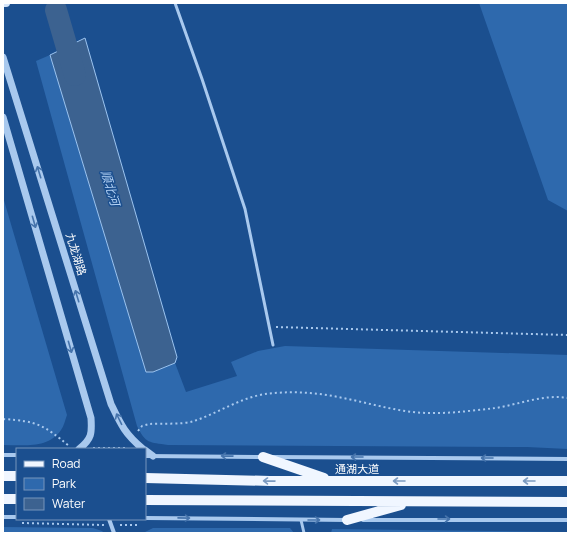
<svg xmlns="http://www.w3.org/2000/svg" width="571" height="536" font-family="Manrope,'Noto Sans SC',sans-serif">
  <rect width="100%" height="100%" fill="#1b4f8f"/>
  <path fill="#2e69ad" d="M479 3H568V211L548 200Z
    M50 55 146 372H153L175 363 186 392 237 376 231 362 258 351 285 346 568 355V449L527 447 168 445C149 442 146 444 137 426L36 61Z
    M3 197 67 415C65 420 64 426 61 430 48 449 24 445 3 445Z
    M3 527 93 528 102 531 104 533H3Z
    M153 528H290L294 533H143Z
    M332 529 568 532V533H331Z"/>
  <path fill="#3c6290" stroke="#9cc4f0" d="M85 38 177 357 175 363 153 372H146L50 55Z"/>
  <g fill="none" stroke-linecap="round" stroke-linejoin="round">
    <path stroke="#3c6290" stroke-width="22" d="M56 10 75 75"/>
    <path stroke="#a9c9ee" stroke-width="2" stroke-dasharray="2 3" stroke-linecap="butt" d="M276 327 568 335
      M3 419C37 421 44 425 69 446
      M138 431 142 426 149 424C162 423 182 425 194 421 218 413 240 398 265 394 288 391 314 392 338 397 371 403 402 414 436 413 456 413 477 410 496 408 520 404 544 394 568 398
      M93 448H127
      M29 449H71
      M22 523 104 525
      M120 525H140"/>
    <path stroke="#a9c9ee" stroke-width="3" d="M175 3 202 79 245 209 273 345
      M301 520 304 533"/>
    <path stroke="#a9c9ee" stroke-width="4" d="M3 455H17
      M145 456 264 457
      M272 457 568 459
      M3 517H17
      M145 518 347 520
      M109 519 114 533
      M363 520H568"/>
    <path stroke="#a9c9ee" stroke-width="7" d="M3 57 111 404C121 425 125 434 143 449
      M3 117 91 418C92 433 92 439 79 449
      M145 450 153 456"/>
    <path stroke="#d6e6fa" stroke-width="8" d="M3 3H6"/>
    <path stroke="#f0f6ff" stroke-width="10" d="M263 457 324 478
      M3 476H17
      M145 478 270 481H568
      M3 499H17
      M145 500 568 502
      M347 520 401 505"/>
  </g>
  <defs><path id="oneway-shaft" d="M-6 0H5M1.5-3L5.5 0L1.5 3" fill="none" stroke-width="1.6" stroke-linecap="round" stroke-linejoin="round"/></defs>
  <g stroke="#4674ac">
    <use href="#oneway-shaft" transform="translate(39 172) rotate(-107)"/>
    <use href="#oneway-shaft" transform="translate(34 222) rotate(74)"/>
    <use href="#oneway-shaft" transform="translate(77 296) rotate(-107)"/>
    <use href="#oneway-shaft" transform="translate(70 347) rotate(74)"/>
    <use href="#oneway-shaft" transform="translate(119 419) rotate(-116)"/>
    <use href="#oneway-shaft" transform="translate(227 456) rotate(-179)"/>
    <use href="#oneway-shaft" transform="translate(357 457) rotate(-180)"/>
    <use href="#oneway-shaft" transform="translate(487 458) rotate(-180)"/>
    <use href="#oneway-shaft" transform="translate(184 518) rotate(1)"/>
    <use href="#oneway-shaft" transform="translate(444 519)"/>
    <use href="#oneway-shaft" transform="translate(314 520)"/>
  </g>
  <g stroke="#7b9ac1">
    <use href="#oneway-shaft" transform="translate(269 481) rotate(-179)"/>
    <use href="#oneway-shaft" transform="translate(399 481) rotate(-180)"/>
    <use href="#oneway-shaft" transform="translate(529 481) rotate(-180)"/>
  </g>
  <g text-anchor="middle" stroke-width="3" stroke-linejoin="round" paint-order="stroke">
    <g font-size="11" fill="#fff" stroke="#1b4f8f">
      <text transform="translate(76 254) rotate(73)" y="4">九龙湖路</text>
      <text x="357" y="473">通湖大道</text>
    </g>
    <g font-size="12" font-style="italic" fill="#b5d3f5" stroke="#1b4f8f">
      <text transform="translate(110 188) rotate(73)" y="4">顺北河</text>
    </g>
  </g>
  <rect width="571" height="536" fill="none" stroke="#ffffff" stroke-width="8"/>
  <rect x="16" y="448" width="130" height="72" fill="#1b4f8f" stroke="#7695bc"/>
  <rect x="24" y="461" width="20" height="6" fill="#f0f6ff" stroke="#7695bc"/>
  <text x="52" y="468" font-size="12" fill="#ffffff">Road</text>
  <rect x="24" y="478" width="20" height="12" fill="#2e69ad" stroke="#7695bc"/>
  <text x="52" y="488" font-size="12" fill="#ffffff">Park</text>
  <rect x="24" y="498" width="20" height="12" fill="#3c6290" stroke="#7695bc"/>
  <text x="52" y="508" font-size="12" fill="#ffffff">Water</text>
</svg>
